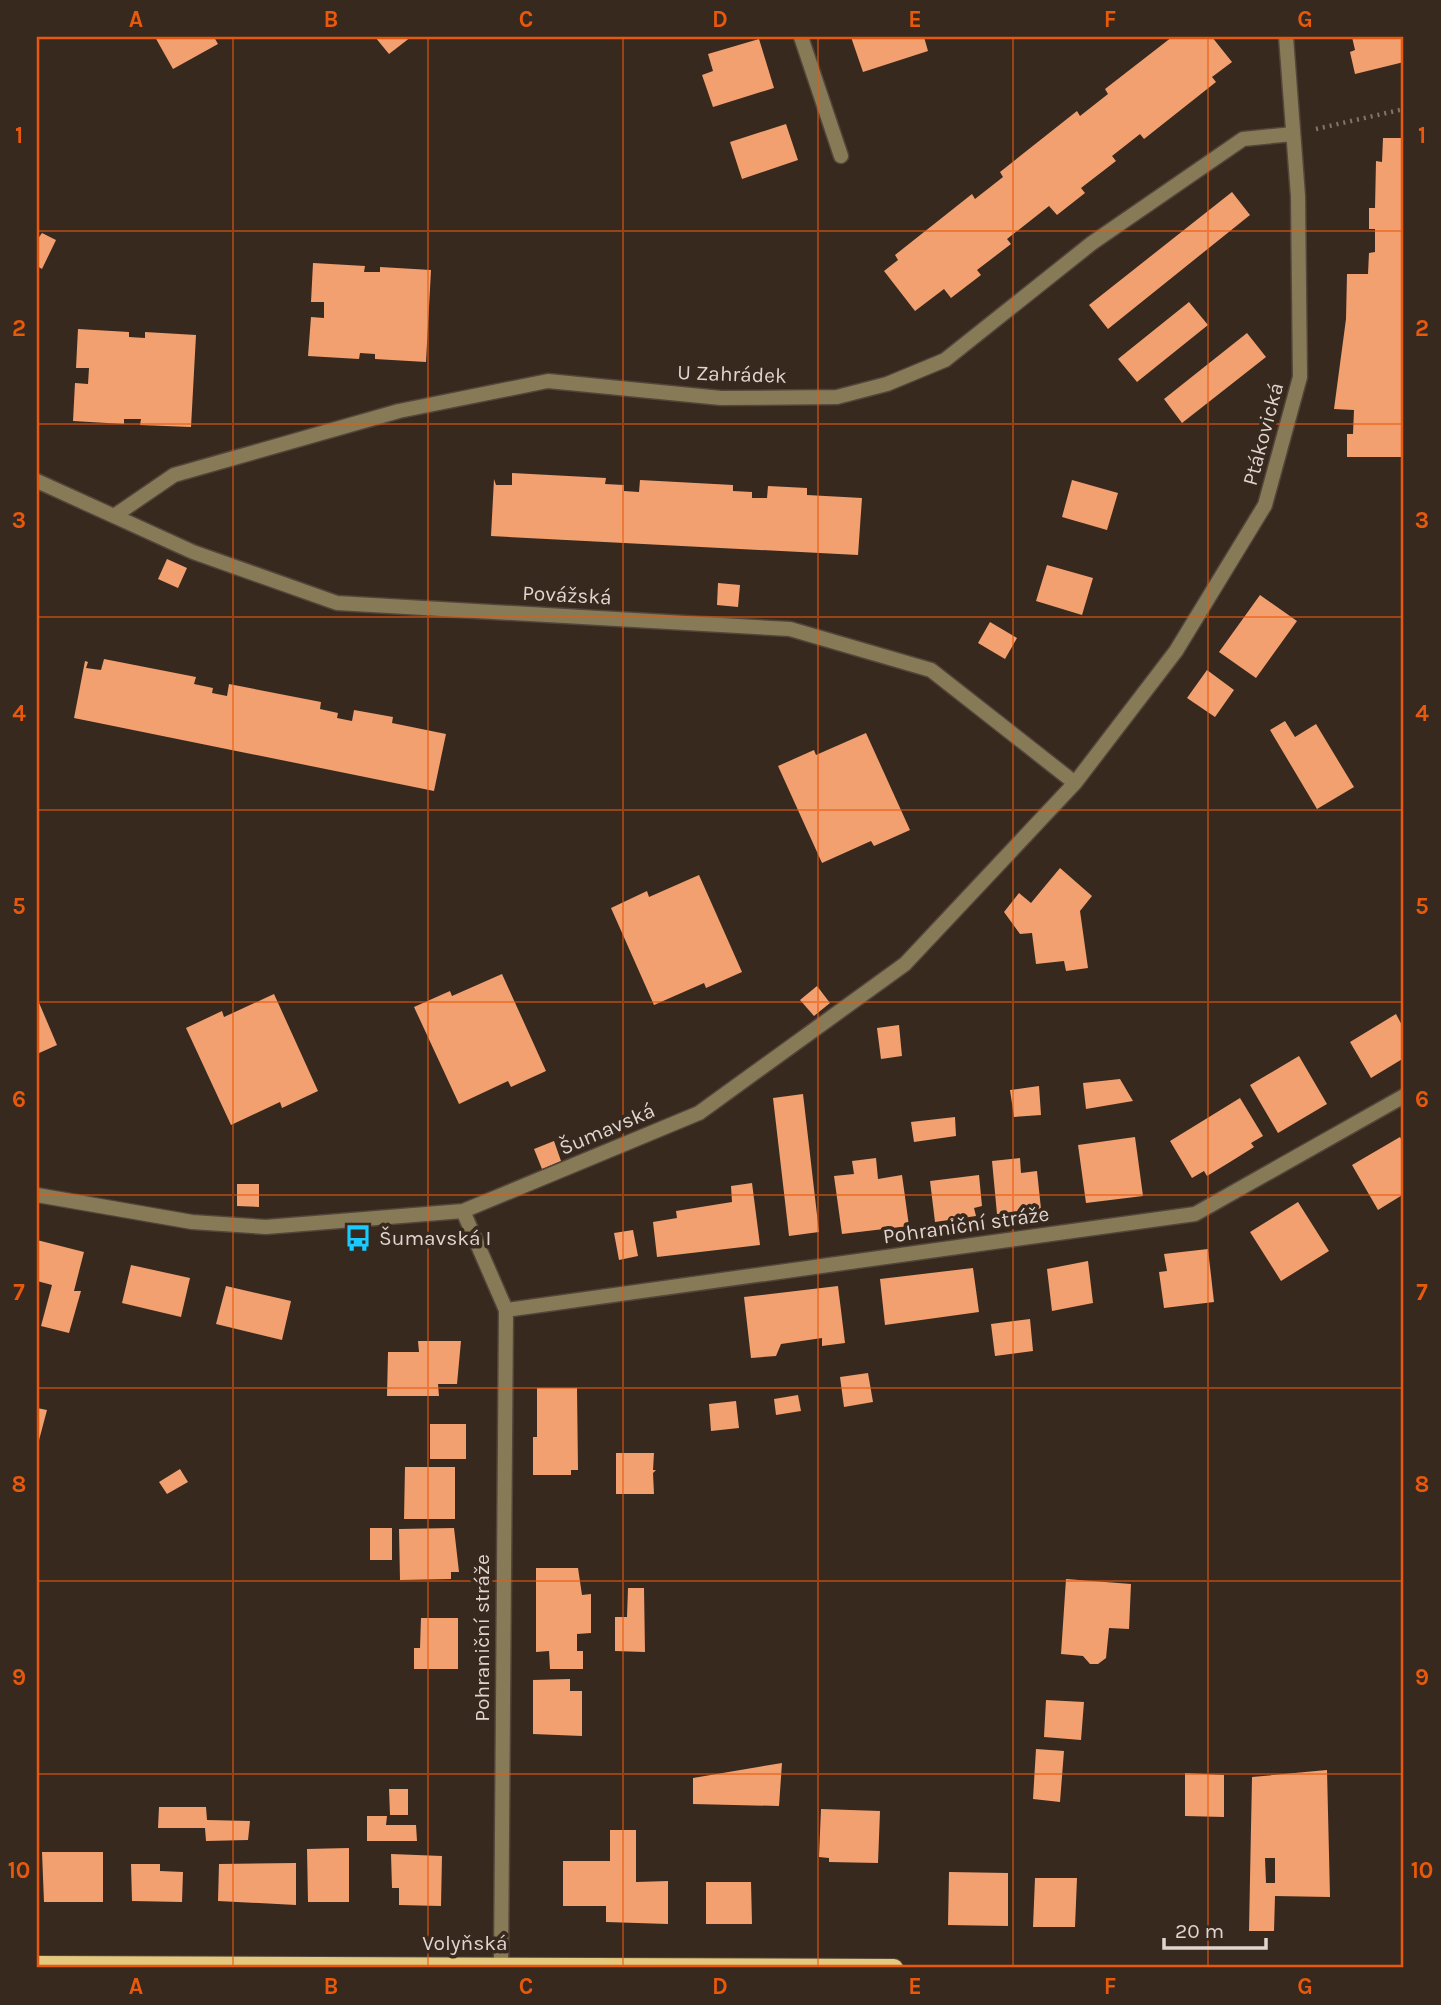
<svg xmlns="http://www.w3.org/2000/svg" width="1441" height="2005" font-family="Karla,sans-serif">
  <rect width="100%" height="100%" fill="#38291f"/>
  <path fill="#f3a070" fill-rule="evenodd" d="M155 37H214L218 44 173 69Z
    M375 37H411L389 54Z
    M851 37H924L928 51 863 72Z
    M1172 37H1212L1232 62 1212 77 1216 82 1144 139 1140 134 1112 156 1116 161 1081 188 1085 193 1057 215 1049 206 1007 239 1011 244 977 270 981 275 951 298 944 289 915 311 884 271 898 260 895 255 972 194 975 199 1003 177 1000 172 1077 111 1080 116 1108 94 1105 89Z
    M1352 37H1404V62L1355 74 1350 52 1355 50Z
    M759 39 774 88 713 107 702 75 713 71 708 54Z
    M786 124 798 160 742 179 730 142Z
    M1383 138H1404V457H1347V434H1353L1354 410 1334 409 1346 319 1347 274H1368L1369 253 1375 252V229H1369V208H1375L1376 161 1382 162Z
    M1232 192 1250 215 1108 329 1089 305Z
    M42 233 56 240 42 269 37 266V240Z
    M313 263 365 266 364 272H380V267L431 270 426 362 375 359V354L360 353 359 359 308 356 311 317 324 318V302H311Z
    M1189 302 1208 325 1137 382 1118 359Z
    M78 329 129 332V337L145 338V332L196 335 191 427 140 425 141 419H124V424L73 421 75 383 88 384 89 368H76Z
    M1247 333 1266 357 1182 423 1164 399Z
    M512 473 606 478 605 484 624 485V491L639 492 640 480 733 485V491L752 492V498H767L768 486 807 488V495L862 498 858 555 491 536 494 479 496 485H512Z
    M1072 480 1118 493 1107 530 1062 517Z
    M167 559 187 568 178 588 158 579Z
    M1047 565 1093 578 1082 615 1036 601Z
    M718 583 740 585 738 607 717 605Z
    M1260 595 1297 621 1256 678 1219 652Z
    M990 622 1017 638 1005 659 978 643Z
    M104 659 196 677 194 684 213 688 212 693 227 696 229 684 321 702 320 709 338 713 337 718 352 721 354 710 393 717 392 723 446 734 434 791 74 718 85 661 88 662 86 668 101 670Z
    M1207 670 1234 690 1215 717 1187 698Z
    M1285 721 1295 737 1316 724 1354 787 1317 809 1270 730Z
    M866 733 910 830 874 846 871 841 822 863 778 766 814 750 816 755Z
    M1060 868 1092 896 1080 911 1088 968 1066 971 1064 961 1036 964 1032 933 1020 934 1004 912 1019 893 1031 903Z
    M699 875 742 972 706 988 704 983 654 1005 611 908 647 891 649 897Z
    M502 974 546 1071 511 1087 508 1081 459 1104 414 1007 450 991 452 996Z
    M817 986 830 1003 814 1016 800 1000Z
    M274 994 318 1091 282 1108 280 1102 231 1125 186 1028 222 1011 224 1017Z
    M37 998 57 1045 37 1054Z
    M1396 1014 1404 1029V1058L1371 1078 1350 1042Z
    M899 1025 902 1056 881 1059 877 1028Z
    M1299 1056 1327 1104 1278 1133 1250 1085Z
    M1120 1079 1133 1101 1086 1109 1083 1083Z
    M1039 1086 1041 1115 1014 1117 1010 1090Z
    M803 1094 819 1232 789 1236 773 1098Z
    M1240 1098 1263 1136 1251 1143 1254 1147 1230 1162 1207 1176 1204 1171 1192 1178 1170 1141Z
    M955 1117 956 1136 914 1142 911 1122Z
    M1135 1137 1143 1196 1086 1203 1078 1145Z
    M1400 1137 1404 1144V1194L1378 1210 1352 1165Z
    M554 1141 561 1161 542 1169 534 1149Z
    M876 1158 878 1179 902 1175 909 1226 842 1234 834 1176 854 1174 852 1161Z
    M1020 1158 1021 1173 1037 1171 1041 1209 997 1214 992 1161Z
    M979 1175 982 1206 974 1208 976 1216 935 1222 930 1181Z
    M752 1183 760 1245 657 1257 653 1222 677 1218 676 1211 732 1202 731 1186Z
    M237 1184H259V1207L237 1206Z
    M1298 1202 1329 1251 1281 1281 1250 1232Z
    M633 1230 638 1256 619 1260 614 1233Z
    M37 1240 84 1252 74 1291H81L69 1333 41 1326 52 1285 37 1281Z
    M1208 1249 1214 1302 1164 1308 1159 1272 1167 1271 1164 1254Z
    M1088 1261 1093 1303 1052 1311 1047 1269Z
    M131 1265 190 1278 181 1317 122 1303Z
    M973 1268 979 1312 885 1325 880 1279Z
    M226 1286 291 1301 282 1340 216 1324Z
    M838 1286 845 1343 822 1346V1338L781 1344 776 1356 751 1358 744 1297Z
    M1030 1319 1033 1351 995 1356 991 1324Z
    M418 1341H461L457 1384H438L439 1396H387L388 1352H419Z
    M868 1373 873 1402 844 1407 840 1377Z
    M537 1388H577L578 1470H571V1475H533V1437H537Z
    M798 1395 801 1411 776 1415 774 1399Z
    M736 1401 739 1428 711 1431 709 1404Z
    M37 1408 47 1410 38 1444H37Z
    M430 1424H466V1459H430Z
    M616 1453H654L653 1470H656L653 1473 654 1494H616Z
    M405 1467H455V1519H404Z
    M180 1469 188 1482 167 1494 159 1482Z
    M370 1528H392V1560H370Z
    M454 1528 459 1572H451V1579L400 1580 399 1529Z
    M536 1568H578L582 1595 591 1594V1633L577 1634V1651H583V1669H550L549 1651 536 1652Z
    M1066 1579 1131 1584 1129 1629 1109 1628 1106 1658 1098 1664H1090L1083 1656 1061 1654Z
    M628 1588H644L645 1652 615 1651V1617H627Z
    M421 1618H458V1669H414V1648H420Z
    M570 1679V1691H582V1736L533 1734V1680Z
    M1046 1700 1084 1702 1081 1740 1044 1737Z
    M1036 1749 1064 1751 1060 1802 1033 1799Z
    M782 1763 779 1806 693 1804V1778Z
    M1327 1770 1330 1897 1275 1896 1274 1931H1249L1252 1777ZM1265 1858H1275V1883H1266Z
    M1185 1773 1224 1775V1817L1185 1816Z
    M389 1789H408V1815H390Z
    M159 1807H206L207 1820 250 1821 248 1840 206 1841 205 1828H158Z
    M821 1809 880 1811 878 1863 829 1862V1858L819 1857Z
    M367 1816H387L386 1825H416L417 1841H367Z
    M610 1830H636V1882L668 1881V1924L606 1922V1906H563V1861H610Z
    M349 1848V1902H308L307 1849Z
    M42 1852H103V1902H44Z
    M391 1854 442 1856 441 1906 399 1905V1888H392Z
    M296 1863V1905L218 1901 219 1864Z
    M131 1864H160V1871L183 1872 182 1902 132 1901Z
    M949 1872 1008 1873V1926L948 1925Z
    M1035 1878H1077L1075 1927H1033Z
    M706 1882H751L752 1924H706Z"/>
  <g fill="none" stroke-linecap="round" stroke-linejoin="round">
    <defs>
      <path id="street" d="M801 37 841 156
        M37 481 193 552 337 603 790 629 931 670 1075 783
        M114 516 174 475 399 411 548 381 721 398 837 397 887 384 945 360 1092 243 1243 139 1293 134
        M37 1195 192 1222 266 1227 463 1211 699 1113 905 964 1075 783 1176 651 1265 505 1300 377 1298 196 1286 37
        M463 1211 506 1310 501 1966
        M506 1310 1195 1214 1404 1096"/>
      <path id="primary" d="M37 1965 894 1968"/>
    </defs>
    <use href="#street" stroke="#53453b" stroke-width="17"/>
    <use href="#primary" stroke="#53453b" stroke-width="20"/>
    <path stroke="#81746b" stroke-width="4.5" stroke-dasharray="2 5" stroke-linecap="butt" d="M1316 129 1404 109"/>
    <use href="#street" stroke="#877a57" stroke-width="14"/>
    <use href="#primary" stroke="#e4c87d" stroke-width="18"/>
  </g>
  <path fill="none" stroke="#e8590c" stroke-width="2" stroke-opacity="0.55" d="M233 37V1968M428 37V1968M623 37V1968M818 37V1968M1013 37V1968M1208 37V1968M37 231H1404M37 424H1404M37 617H1404M37 810H1404M37 1002H1404M37 1195H1404M37 1388H1404M37 1581H1404M37 1774H1404"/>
  <defs>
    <symbol id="bus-bare" viewBox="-9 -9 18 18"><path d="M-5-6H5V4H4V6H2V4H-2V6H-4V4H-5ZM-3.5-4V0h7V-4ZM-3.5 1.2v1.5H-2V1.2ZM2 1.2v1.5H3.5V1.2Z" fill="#1acafc" stroke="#38291f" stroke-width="2.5" paint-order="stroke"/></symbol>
  </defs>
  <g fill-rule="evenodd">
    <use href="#bus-bare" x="339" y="1219" width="38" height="38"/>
  </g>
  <g text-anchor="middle" stroke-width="7" stroke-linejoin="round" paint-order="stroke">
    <g font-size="21" fill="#dfd5ce" stroke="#38291f">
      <text transform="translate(732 374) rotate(2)" y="7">U Zahrádek</text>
      <text transform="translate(1263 434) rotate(-75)" y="7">Ptákovická</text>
      <text transform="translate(567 595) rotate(3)" y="7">Povážská</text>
      <text transform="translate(607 1129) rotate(-23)" y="7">Šumavská</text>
      <text transform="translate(966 1225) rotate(-8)" y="7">Pohraniční stráže</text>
      <text transform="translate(482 1638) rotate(-90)" y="7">Pohraniční stráže</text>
      <text x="465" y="1950">Volyňská</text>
    </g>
    <g font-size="21" fill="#dfd5ce" stroke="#38291f" text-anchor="start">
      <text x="379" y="1245">Šumavská I</text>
    </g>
  </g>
  <rect width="1441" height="2005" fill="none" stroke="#38291f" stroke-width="77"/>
  <path d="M1164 1938v10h102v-10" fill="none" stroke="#dfd5ce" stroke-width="3.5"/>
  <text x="1175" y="1938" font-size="21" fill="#dfd5ce" stroke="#38291f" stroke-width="5" paint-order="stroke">20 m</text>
  <rect x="38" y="38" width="1364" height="1928" fill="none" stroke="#e8590c" stroke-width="2.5"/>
  <g font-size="23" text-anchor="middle" font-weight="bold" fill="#e8590c">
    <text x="136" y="27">A</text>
    <text x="331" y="27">B</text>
    <text x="526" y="27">C</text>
    <text x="720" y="27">D</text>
    <text x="915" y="27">E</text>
    <text x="1110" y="27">F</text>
    <text x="1305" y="27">G</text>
    <text x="19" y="143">1</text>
    <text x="1422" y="143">1</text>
    <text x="19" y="336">2</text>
    <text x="1422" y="336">2</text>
    <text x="19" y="528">3</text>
    <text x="1422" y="528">3</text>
    <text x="19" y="721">4</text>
    <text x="1422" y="721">4</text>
    <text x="19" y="914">5</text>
    <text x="1422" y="914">5</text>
    <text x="19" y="1107">6</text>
    <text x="1422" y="1107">6</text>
    <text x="19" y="1300">7</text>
    <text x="1422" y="1300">7</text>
    <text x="19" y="1492">8</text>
    <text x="1422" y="1492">8</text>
    <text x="19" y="1685">9</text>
    <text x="1422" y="1685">9</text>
    <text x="19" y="1878">10</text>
    <text x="1422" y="1878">10</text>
    <text x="136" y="1994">A</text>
    <text x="331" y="1994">B</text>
    <text x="526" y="1994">C</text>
    <text x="720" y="1994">D</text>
    <text x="915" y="1994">E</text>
    <text x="1110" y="1994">F</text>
    <text x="1305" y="1994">G</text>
  </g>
</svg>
